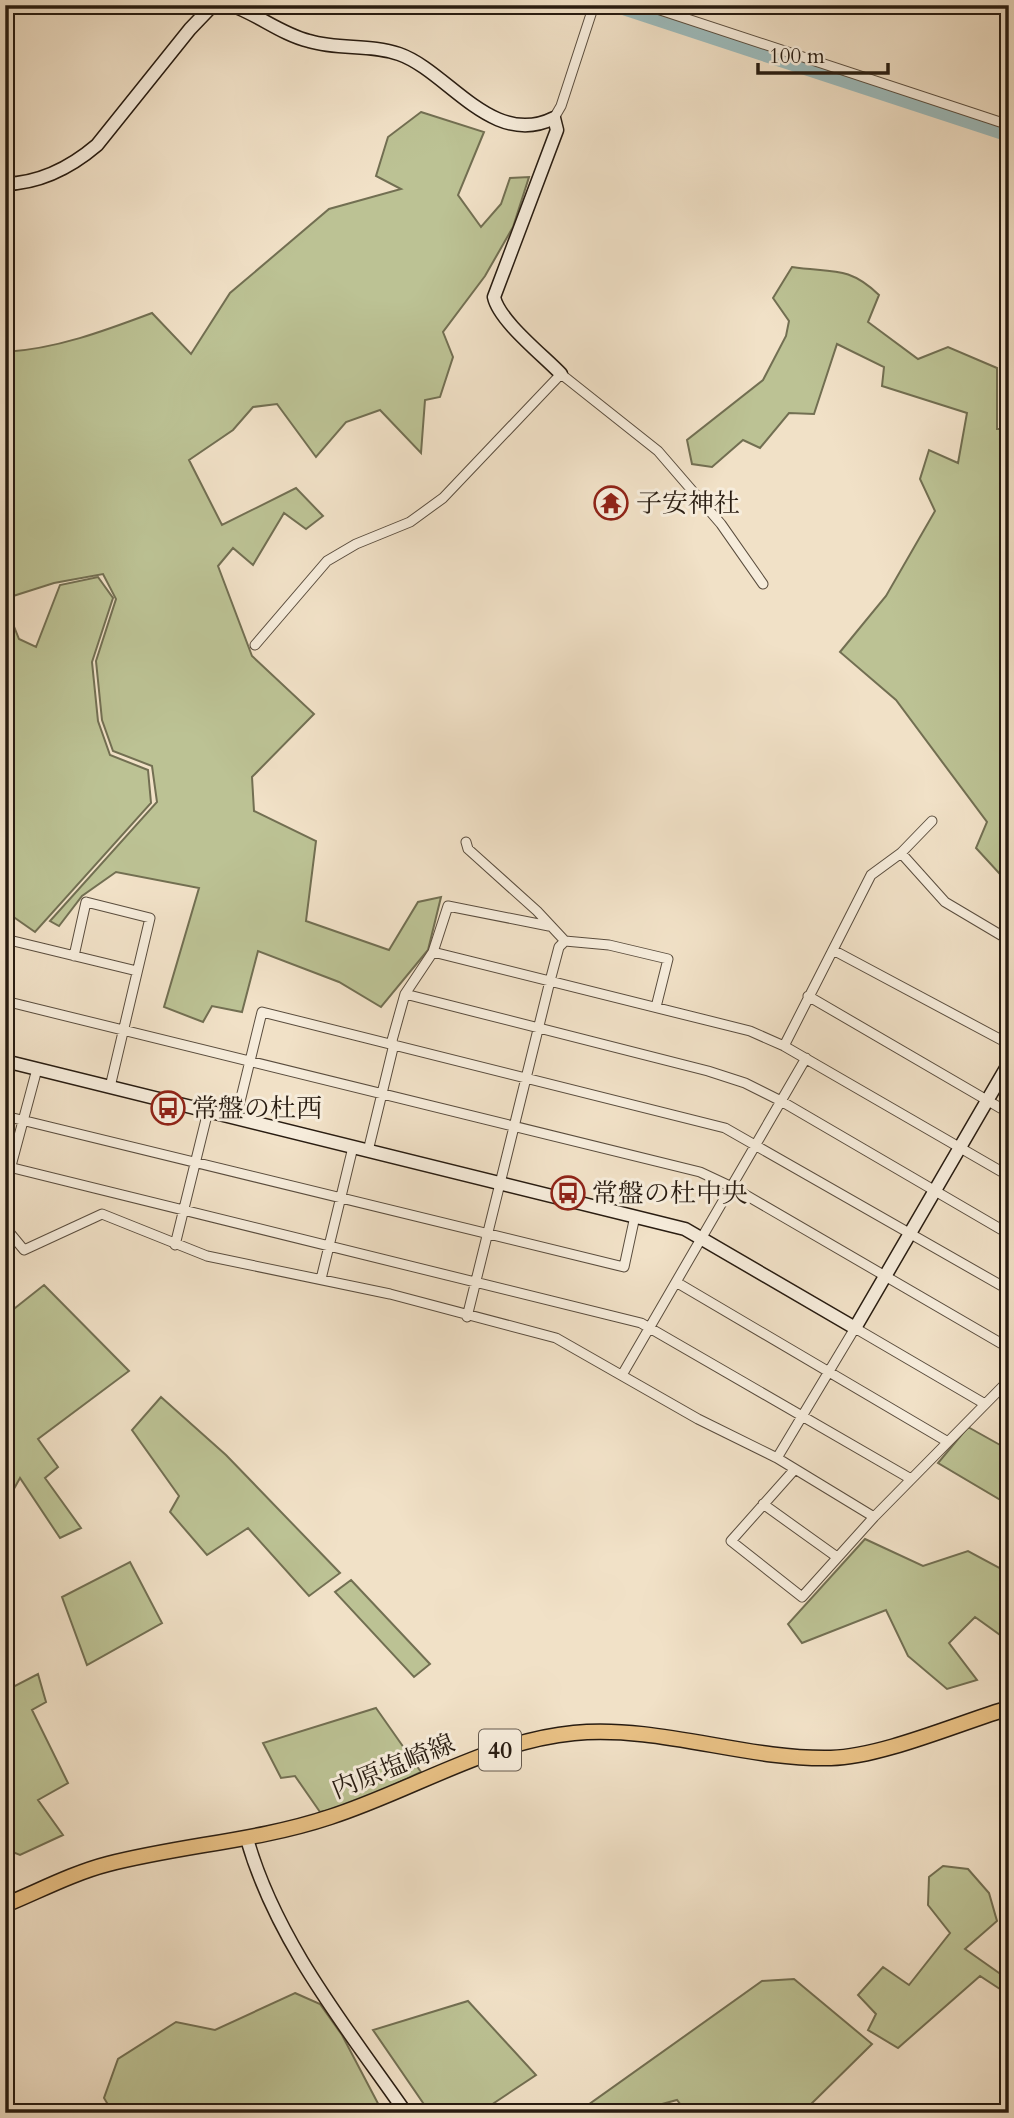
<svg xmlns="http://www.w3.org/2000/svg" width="1014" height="2118" font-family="Cardo,'Noto Serif JP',serif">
  <rect width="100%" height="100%" fill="#f1e1c7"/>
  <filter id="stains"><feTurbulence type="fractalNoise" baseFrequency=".00286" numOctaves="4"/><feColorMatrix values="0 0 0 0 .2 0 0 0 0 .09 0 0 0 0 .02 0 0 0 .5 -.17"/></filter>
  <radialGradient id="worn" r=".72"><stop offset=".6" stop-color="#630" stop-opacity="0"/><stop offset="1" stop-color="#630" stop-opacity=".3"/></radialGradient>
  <path fill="#bcc294" stroke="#726f52" stroke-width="2" d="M421 112 484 132 458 195 481 227 501 204 510 178 529 177 513 227 485 276 443 332 453 357 440 397 425 400 421 453 380 410 346 422 316 457 277 404 253 407 233 430 189 460 222 525 296 488 323 516 306 529 284 513 253 565 233 548 218 566 252 656 314 714 252 777 254 811 316 841 306 921 389 950 418 902 441 897 428 950 381 1007 339 982 258 951 242 1012 212 1006 203 1022 164 1007 199 888 116 872 82 896 59 926 50 921 157 802 152 766 113 751 102 720 96 661 116 599 103 574 54 583 10 597 5 589V352C56 349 104 331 152 313L191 354 230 293 329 209 401 189 376 176 388 137Z
    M792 267C831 273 848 265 879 295L868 322 918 359 948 347 997 368V429H1009V884L976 848 987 822 896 700 840 652 886 596 935 511 920 479 929 450 958 463 967 413 882 386 884 367 837 344 814 414 789 413 760 448 743 440 712 467 692 464 687 440 763 380 786 336 789 321 773 298Z
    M98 577 113 598 92 662 98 721 110 755 148 770 151 803 35 932 5 911V604L19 639 36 647 60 585Z
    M44 1285 129 1371 38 1439 58 1467 45 1478 81 1528 60 1538 20 1478 5 1505V1316Z
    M161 1397 226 1455 340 1573 309 1596 248 1528 207 1555 170 1512 179 1496 132 1430Z
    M968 1427 1009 1450V1505L938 1463Z
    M865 1539 923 1566 968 1551 1009 1573V1634L1003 1637 975 1617 949 1643 977 1680 947 1689 908 1656 886 1610 802 1643 788 1624Z
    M130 1562 162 1623 87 1665 62 1597Z
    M351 1580 430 1664 414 1677 335 1592Z
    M38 1674 46 1702 32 1710 68 1783 38 1800 63 1835 20 1855 5 1849V1691Z
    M376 1708 421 1772 347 1807 320 1812 295 1776 281 1778 263 1743Z
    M943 1866 968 1869 989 1893 997 1921 965 1949 1009 1980V1995L980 1976 898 2048 868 2030 876 2014 858 1995 883 1967 909 1985 950 1933 928 1905 929 1877Z
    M794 1979 872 2044 802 2113H687L677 2100 629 2113H584L581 2110 762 1981Z
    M295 1993 320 2004 342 2035 383 2113H113L104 2098 118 2059 176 2022 215 2030Z
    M468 2001 536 2075 479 2113H430L373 2030Z"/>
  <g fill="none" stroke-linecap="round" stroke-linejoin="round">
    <path stroke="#9dbcbd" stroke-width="16" d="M617 5 1009 134"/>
    <defs>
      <path id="street" d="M645 5 1009 125
        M554 118 561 106 594 5
        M255 645 327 561 356 544 410 522 443 498 561 374 658 451 721 524 763 584
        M466 842 468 849 537 911 565 941 609 945 668 959 656 1007
        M901 853 945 902 1009 940
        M5 939 137 971
        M833 950 1009 1044
        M433 952 750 1031 784 1046 1009 1176
        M74 956 86 902 150 918 110 1087
        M405 994 708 1071 745 1083 781 1101 1009 1234
        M808 996 1009 1113
        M5 1001 700 1172 732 1187 1009 1348
        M391 1044 405 994 433 952 448 906 549 926
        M784 1046 871 875 901 853 932 821
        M5 1116 624 1267 635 1216
        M236 1118 262 1012 725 1128 1009 1290
        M368 1151 394 1044
        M13 1168 641 1323 911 1479
        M5 1188 37 1069
        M5 1227 24 1250 102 1214 207 1256 390 1294 556 1338 698 1419 777 1458 874 1517
        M175 1245 208 1111
        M321 1279 353 1147
        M676 1282 948 1442
        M467 1317 550 981 559 947 565 941
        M622 1375 806 1058
        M777 1458 855 1328 985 1404
        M795 1469 731 1541 802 1597 874 1517 1009 1380
        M763 1504 837 1557"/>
      <path id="secondary" d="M231 5C259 15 281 34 309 41 339 50 370 44 399 54 448 71 492 149 554 118L557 130 494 297C499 321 544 356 561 374
        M5 184C41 183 70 168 97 145L190 29 213 5
        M5 1061 685 1229 855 1328 1009 1063
        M247 1839C276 1941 346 2027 406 2113"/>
      <path id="primary" d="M5 1905C39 1891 73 1873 108 1864 182 1845 258 1841 330 1817 411 1791 489 1741 574 1733 660 1725 746 1760 831 1758 881 1757 959 1723 1009 1708"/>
    </defs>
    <use href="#street" stroke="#5a4d3e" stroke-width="11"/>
    <use href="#secondary" stroke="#281c11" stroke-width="15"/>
    <use href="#primary" stroke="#281c11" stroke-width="17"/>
    <use href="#street" stroke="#f6ecdb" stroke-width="9"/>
    <use href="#secondary" stroke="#f6ecdb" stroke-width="12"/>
    <use href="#primary" stroke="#e8c084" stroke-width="14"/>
  </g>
  <defs>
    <symbol id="temple-ring" viewBox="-11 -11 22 22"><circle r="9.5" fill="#f6ecdb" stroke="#8f2418" stroke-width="1.5"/><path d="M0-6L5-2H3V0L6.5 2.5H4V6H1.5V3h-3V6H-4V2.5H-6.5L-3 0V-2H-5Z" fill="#8f2418"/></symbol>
    <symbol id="bus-ring" viewBox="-11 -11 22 22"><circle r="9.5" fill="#f6ecdb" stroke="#8f2418" stroke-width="1.5"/><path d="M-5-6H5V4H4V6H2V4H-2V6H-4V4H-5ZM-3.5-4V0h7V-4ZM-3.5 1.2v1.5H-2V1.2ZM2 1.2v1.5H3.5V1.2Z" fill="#8f2418"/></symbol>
  </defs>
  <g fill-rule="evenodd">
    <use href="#temple-ring" x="592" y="484" width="38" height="38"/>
    <use href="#bus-ring" x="149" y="1089" width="38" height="38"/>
    <use href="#bus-ring" x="549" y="1174" width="38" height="38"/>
  </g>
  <g text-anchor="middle" stroke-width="6" stroke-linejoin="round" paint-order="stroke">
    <rect fill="#f6ecdb" stroke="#665a4e" stroke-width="2" x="479" y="1729.5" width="42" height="41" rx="5"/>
    <g font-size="24" font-weight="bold" fill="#281c11">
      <text x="500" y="1758">40</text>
    </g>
    <g font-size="26" fill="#281c11" stroke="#f6ecdb" text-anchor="start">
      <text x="636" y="512">子安神社</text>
      <text x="192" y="1117">常盤の杜西</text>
      <text x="592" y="1202">常盤の杜中央</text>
    </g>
    <g font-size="26" fill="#281c11" stroke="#f6ecdb">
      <text transform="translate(393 1766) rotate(-22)" y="9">内原塩崎線</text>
    </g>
  </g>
  <rect width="1014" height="2118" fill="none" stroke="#f1e1c7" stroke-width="28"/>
  <rect x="7" y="7" width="1000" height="2104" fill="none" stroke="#281c11" stroke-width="3.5"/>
  <rect x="14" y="14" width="986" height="2090" fill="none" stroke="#281c11" stroke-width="2"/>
  <path d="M758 63v10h130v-10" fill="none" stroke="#281c11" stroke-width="3.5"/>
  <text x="769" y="63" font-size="21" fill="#281c11" stroke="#f6ecdb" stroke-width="5" paint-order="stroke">100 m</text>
  <rect width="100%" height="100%" filter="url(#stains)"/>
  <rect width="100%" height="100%" fill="url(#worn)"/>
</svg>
